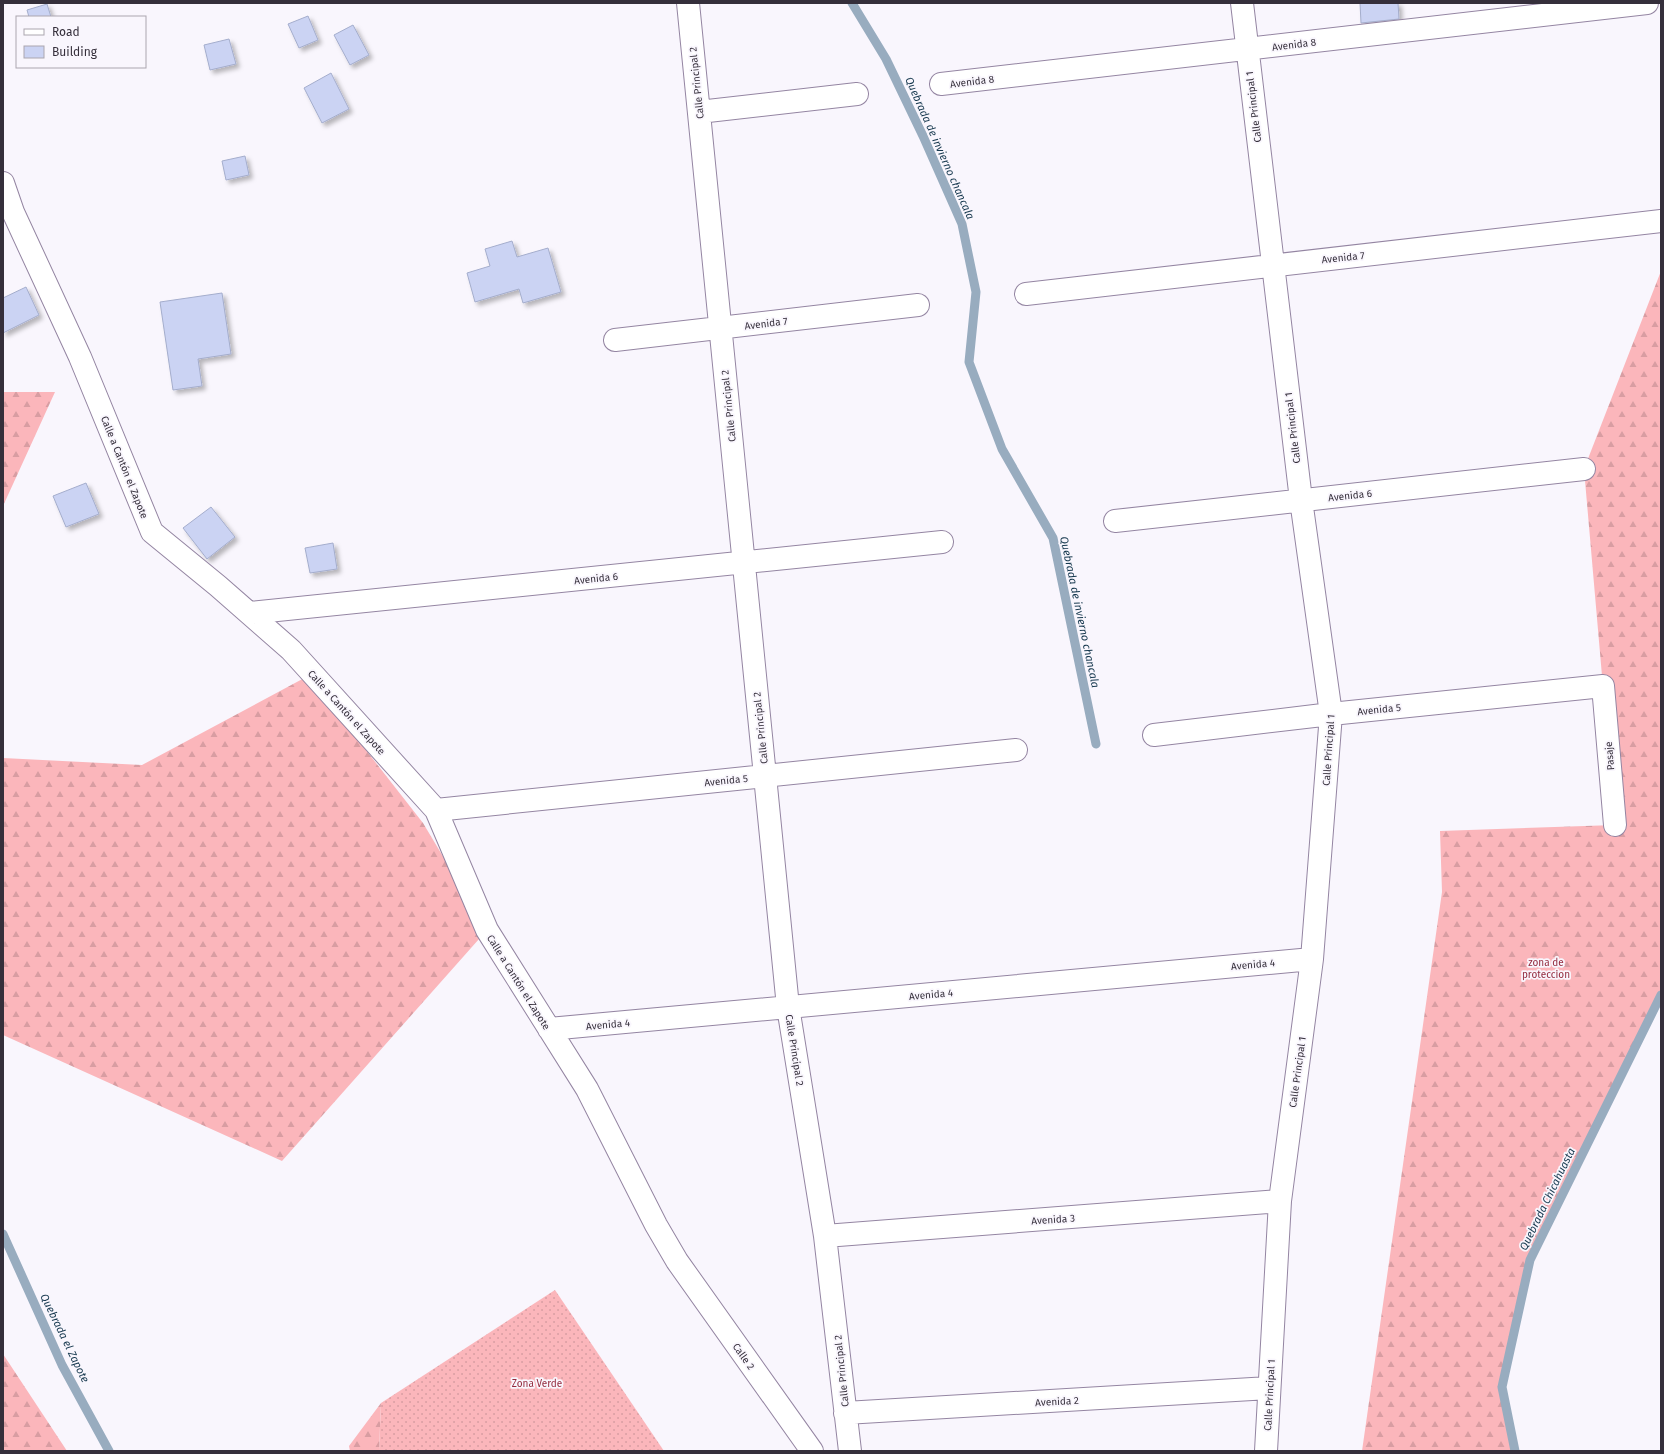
<svg xmlns="http://www.w3.org/2000/svg" width="1664" height="1454" font-family="'Fira Sans',sans-serif">
  <defs>
    <pattern id="grass-dots" width="8" height="8" patternUnits="userSpaceOnUse"><rect width="8" height="8" fill="#fbb6bb"/><path d="M2 2h.1M6 6h.1" fill="none" stroke="#d89da2" stroke-width="1.8" stroke-linecap="round"/></pattern>
    <pattern id="forest-firs" width="22" height="20" patternUnits="userSpaceOnUse"><rect width="22" height="20" fill="#fbb6bb"/><path d="M5 1l3.5 6h-7zM16 11l3.5 6h-7z" fill="#d89da2"/></pattern>
    <filter id="shadow"><feDropShadow dx="3.5" dy="3.5" stdDeviation="2" flood-color="#0004"/></filter>
  </defs>
  <rect width="100%" height="100%" fill="#f9f6fd"/>
  <path fill="url(#grass-dots)" d="M555 1290 664 1451H379L381 1403Z"/>
  <path fill="url(#forest-firs)" d="M1661 271V995L1530 1260 1502 1387 1515 1451H1362L1442 892 1440 831 1615 825 1584 469Z
    M3 392H55L3 506Z
    M308 676 423 823 487 930 282 1161 3 1035V758L142 765Z
    M3 1354 67 1451H3Z
    M381 1403 379 1451H350L349 1446Z"/>
  <g fill="none" stroke-linecap="round" stroke-linejoin="round">
    <path stroke="#98acbf" stroke-width="9" d="M852 3 886 59 923 136 962 224 976 292 969 362 1002 449 1053 538 1096 744
      M3 1234 62 1365 109 1451
      M1515 1451 1502 1387 1530 1260 1661 995"/>
  </g>
  <path fill="#cbd3f3" stroke="#a4adcc" filter="url(#shadow)" d="M1360 3H1398L1399 19 1361 23Z
    M47 4 51 17H29L27 10Z
    M308 16 318 40 299 48 288 24Z
    M353 25 369 55 350 65 334 35Z
    M229 39 236 64 210 70 204 45Z
    M331 73 349 109 322 123 304 88Z
    M245 156 249 175 226 180 222 161Z
    M512 241 517 257 548 248 561 292 523 303 519 289 475 302 467 273 490 266 485 249Z
    M26 287 39 315 3 333V298Z
    M222 293 231 354 198 359 202 386 173 390 160 302Z
    M86 483 99 514 66 527 53 496Z
    M211 507 235 537 207 559 183 528Z
    M333 543 337 569 310 573 305 548Z"/>
  <g fill="none" stroke-linecap="round" stroke-linejoin="round">
    <defs>
      <path id="minor" d="M688 3 788 1007 825 1236 850 1451
        M1242 3 1301 500 1331 714 1312 959 1280 1201 1266 1451
        M941 84 1647 3
        M699 112 857 94
        M3 183 13 212 80 357 152 532 218 586 291 650 436 810 487 930 587 1089 656 1225 677 1261 812 1451
        M1026 294 1661 221
        M615 340 918 305
        M1115 521 1584 469
        M249 613 942 542
        M1154 735 1331 714 1603 686 1615 825
        M436 810 1016 750
        M549 1029 1312 959
        M825 1236 1280 1201
        M845 1413 1269 1388"/>
    </defs>
    <use href="#minor" stroke="#9485a2" stroke-width="24"/>
    <use href="#minor" stroke="#fff" stroke-width="22"/>
  </g>
  <g text-anchor="middle" stroke-width="3.5" stroke-linejoin="round" paint-order="stroke">
    <g font-size="10" fill="#352f3b" stroke="#f9f6fd">
      <text transform="translate(1294 44) rotate(-7)" y="4">Avenida 8</text>
      <text transform="translate(972 81) rotate(-7)" y="4">Avenida 8</text>
      <text transform="translate(696 83) rotate(-96)" y="4">Calle Principal 2</text>
      <text transform="translate(1253 107) rotate(-97)" y="4">Calle Principal 1</text>
      <text transform="translate(1343 257) rotate(-6)" y="4">Avenida 7</text>
      <text transform="translate(766 323) rotate(-7)" y="4">Avenida 7</text>
      <text transform="translate(728 406) rotate(-96)" y="4">Calle Principal 2</text>
      <text transform="translate(1292 428) rotate(-97)" y="4">Calle Principal 1</text>
      <text transform="translate(125 467) rotate(68)" y="4">Calle a Cantón el Zapote</text>
      <text transform="translate(1350 495) rotate(-6)" y="4">Avenida 6</text>
      <text transform="translate(596 578) rotate(-6)" y="4">Avenida 6</text>
      <text transform="translate(1379 709) rotate(-6)" y="4">Avenida 5</text>
      <text transform="translate(347 712) rotate(48)" y="4">Calle a Cantón el Zapote</text>
      <text transform="translate(760 728) rotate(-96)" y="4">Calle Principal 2</text>
      <text transform="translate(1328 750) rotate(-86)" y="4">Calle Principal 1</text>
      <text transform="translate(1609 756) rotate(-95)" y="4">Pasaje</text>
      <text transform="translate(726 780) rotate(-6)" y="4">Avenida 5</text>
      <text transform="translate(1253 964) rotate(-5)" y="4">Avenida 4</text>
      <text transform="translate(519 982) rotate(58)" y="4">Calle a Cantón el Zapote</text>
      <text transform="translate(931 994) rotate(-5)" y="4">Avenida 4</text>
      <text transform="translate(608 1024) rotate(-5)" y="4">Avenida 4</text>
      <text transform="translate(795 1050) rotate(81)" y="4">Calle Principal 2</text>
      <text transform="translate(1297 1072) rotate(-82)" y="4">Calle Principal 1</text>
      <text transform="translate(1053 1219) rotate(-4)" y="4">Avenida 3</text>
      <text transform="translate(744 1356) rotate(55)" y="4">Calle 2</text>
      <text transform="translate(841 1371) rotate(-96)" y="4">Calle Principal 2</text>
      <text transform="translate(1269 1395) rotate(-87)" y="4">Calle Principal 1</text>
      <text transform="translate(1057 1401) rotate(-3)" y="4">Avenida 2</text>
    </g>
    <g font-size="10" fill="#942b3e" stroke="#f9f6fd">
      <text x="1546" y="966">zona de<tspan x="1546" dy="12">proteccion</tspan></text>
      <text x="537" y="1387">Zona Verde</text>
    </g>
    <g font-size="11" font-style="italic" fill="#16384e" stroke="#f9f6fd">
      <text transform="translate(940 148) rotate(66)" y="4">Quebrada de invierno chancala</text>
      <text transform="translate(1080 612) rotate(78)" y="4">Quebrada de invierno chancala</text>
      <text transform="translate(1547 1199) rotate(-64)" y="4">Quebrada Chicahuasta</text>
      <text transform="translate(65 1338) rotate(64)" y="4">Quebrada el Zapote</text>
    </g>
  </g>
  <rect width="1664" height="1454" fill="none" stroke="#352f3b" stroke-width="8"/>
  <rect x="16" y="16" width="130" height="52" fill="#f9f6fd" stroke="#aba6af"/>
  <rect x="24" y="29" width="20" height="6" fill="#ffffff" stroke="#aba6af"/>
  <text x="52" y="36" font-size="12" fill="#352f3b">Road</text>
  <rect x="24" y="46" width="20" height="12" fill="#cbd3f3" stroke="#aba6af"/>
  <text x="52" y="56" font-size="12" fill="#352f3b">Building</text>
</svg>
